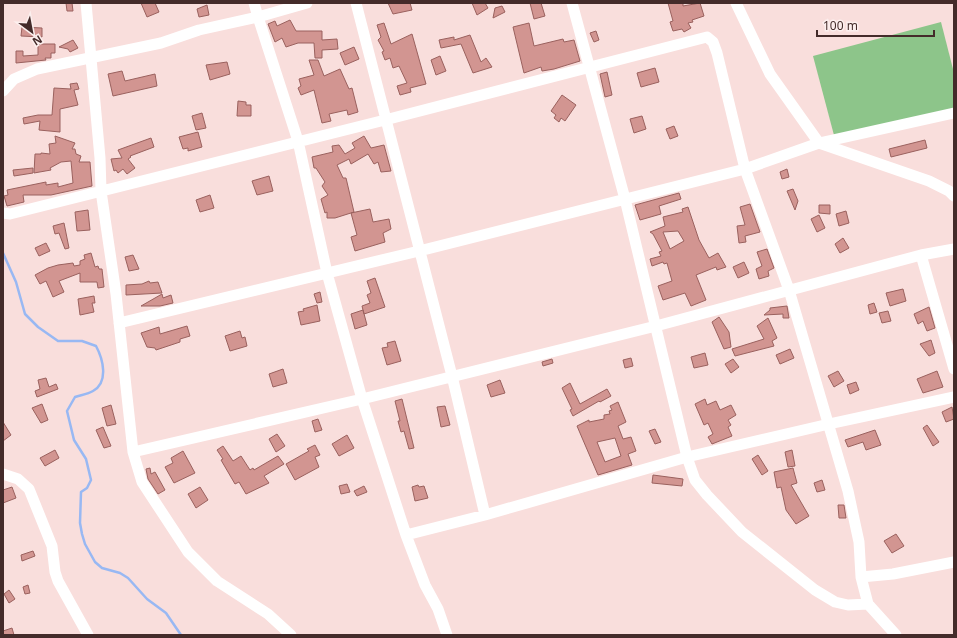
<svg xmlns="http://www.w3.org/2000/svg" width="957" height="638" font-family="'Noto Sans',sans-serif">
  <rect width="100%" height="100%" fill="#f9dedc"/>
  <path fill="#8dc58a" d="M941 22 954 73V108L835 139 813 56Z"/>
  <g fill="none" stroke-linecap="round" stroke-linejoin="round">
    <path stroke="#98b8f3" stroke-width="2.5" d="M3 253 16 282 25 314 38 327 58 341H82L96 346C103 359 109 382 93 391 88 394 81 395 75 397L67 411 74 440 86 459 91 480 87 488 81 492 80 523 82 534 85 544 95 562 102 568 120 573 128 578 147 599 166 613 181 635"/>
  </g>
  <path fill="#d29591" stroke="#9a615e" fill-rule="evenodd" d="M66 3H72L73 11H67Z
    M141 3H155L159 12 147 17Z
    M388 3H410L412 10 393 14Z
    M472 3H485L488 8 477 15Z
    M530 3H541L545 16 534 19Z
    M668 3H683V6L700 3 704 16 692 20 693 22 688 23 691 28 684 32 682 29 673 31 670 22 673 21Z
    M207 5 209 15 199 17 197 9Z
    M502 6 505 12 493 18 495 8Z
    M290 20 296 31H322V40L337 39 338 49 322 50V58H315L314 43H298L286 47 282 38 275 42 268 24 275 21 277 26Z
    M384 23 391 44 412 34 426 84 410 88 411 92 400 95 397 86 407 83 399 66 393 68 390 58 385 60 382 52 384 51 378 40 381 37 377 25Z
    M529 23 534 46 563 39 564 42 574 40 580 61 554 69 542 71 541 67 524 73 513 27Z
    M22 27 42 28V37L21 36Z
    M596 31 599 40 594 42 590 33Z
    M470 35 481 62 486 58 492 67 473 73 461 44 441 48 439 40 454 37V40Z
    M73 40 78 48 70 52 68 49 59 47Z
    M38 44H55V53H51V58H45L46 60 16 63V51H23V56L38 55Z
    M354 47 359 59 345 65 340 53Z
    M440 56 446 71 436 75 431 60Z
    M309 60H318L324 76 340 69 349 89 352 88 358 112 348 115 347 110 329 114 331 121 322 123 314 90 301 95 298 88 301 86 299 79 314 75Z
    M227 62 230 74 210 80 206 65Z
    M655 68 659 82 641 87 637 73Z
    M122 71 125 81 155 74 157 86 113 96 108 74Z
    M607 72 612 95 605 97 600 74Z
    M77 83 79 89 74 90 78 105 60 109V132L39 130 40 121 24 124 23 118 38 115H52L54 88 71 89 70 84Z
    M562 95 576 105 565 121 561 118 559 122 554 118 556 115 551 111Z
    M238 101 246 102V105H251V116H237Z
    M202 113 206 128 196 130 192 116Z
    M642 116 646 129 634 133 630 119Z
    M674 126 678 136 670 139 666 129Z
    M198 132 202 147 188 151V148L183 149 179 137Z
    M55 136 75 143 72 149H75L76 154 81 156 79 162H90L92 186 51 195H23L24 202 7 206 4 196 8 195 7 190 46 182V185L58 183V187L73 183 71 161 61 162 50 168 51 170 34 173 35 154H41V153L50 154 49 144 56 143Z
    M364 136 371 148 384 145 391 171 381 172 378 162 374 164 368 154 351 164 349 159 337 165 343 178H346L354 212 335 218H327V212L325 213 321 199 328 195 322 186 325 182 316 168H314L312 157 333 152 332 146 339 145 345 154 355 148 352 143Z
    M151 138 154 147 130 156 131 157 128 159 135 168 127 174 123 169 118 173 116 170 114 171 111 159 122 158 118 150Z
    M925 140 927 148 891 157 889 149Z
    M33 168V173L14 176 13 170Z
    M787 169 789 177 782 179 780 172Z
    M269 176 273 191 257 195 252 181Z
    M793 189 798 201 795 210 787 191Z
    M679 193 681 199 659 206 661 214 640 220 635 205Z
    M210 195 214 208 200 212 196 200Z
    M750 204 760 232 745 236 746 242 739 243 737 226 745 225 740 207Z
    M819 205H830V214L819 213Z
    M688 207 699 240 709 258 718 253 726 267 717 270 716 267 696 275 706 300 691 306 685 293 663 300 658 286 672 281 667 263 664 264 663 262 652 266 650 259 661 256 659 252 662 251 653 234 650 232 665 226 663 217 683 212 682 209ZM678 231 684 241 670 249 663 232Z
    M370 209 373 222 389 219 391 229 383 233 385 242 355 251 351 237 357 235 351 213Z
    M88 210 90 230 77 231 75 212Z
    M846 211 849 223 839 226 836 214Z
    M819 215 825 228 817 232 811 219Z
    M64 223 69 248 65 249 59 233 55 234 53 226Z
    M843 238 849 248 840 253 835 244Z
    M46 243 50 251 39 256 35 248Z
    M767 249 774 268 768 271 769 276 759 279 756 269 762 266 757 252Z
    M91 253 95 267 98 266 99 269H102L104 287 98 288 97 282H80V273L59 281 64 292 53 297 46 281 40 284 35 275 48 268 58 265 73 263 74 266 80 265V261L85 259 84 255Z
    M133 255 139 269 129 271 125 257Z
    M744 262 749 273 738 278 733 267Z
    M375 278 385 307 364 314 362 306 370 303 367 295 371 293 367 281Z
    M149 281 150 283 158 282 162 293 126 295V285L142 284Z
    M903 289 906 301 890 306 886 293Z
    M320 292 322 302 317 303 314 294Z
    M162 294 163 298 171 295 173 303 160 306H141Z
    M94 296 95 303H92L94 312 80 315 78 299Z
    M874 303 877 312 870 314 868 305Z
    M317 305 320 321 301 325 298 312 304 311 303 309Z
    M787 306 789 318H783V314L764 315 770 310V308Z
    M929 307 935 328 927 331 923 321 918 324 914 314Z
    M363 310 367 325 355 329 351 314Z
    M888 311 891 321 882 323 879 313Z
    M719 317 729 332 731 347 724 349 712 322Z
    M768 318 777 338 772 341 774 346 735 356 732 349 764 339 757 326Z
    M187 326 190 336 180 339V342L156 350 155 348 147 347 141 333 159 327 160 334Z
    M240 331 242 338 245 337 247 346 230 351 225 336Z
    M931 340 935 353 929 356 920 344Z
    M395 341 401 361 387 365 382 348 388 347 387 343Z
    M790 349 794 358 780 364 776 355Z
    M705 353 708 365 694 368 691 357Z
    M631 358 633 366 625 368 623 360Z
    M552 359 553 363 543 366 542 362Z
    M733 359 739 367 731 373 725 364Z
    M283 369 287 383 273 387 269 374Z
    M838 371 844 381 834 387 828 376Z
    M937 371 943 387 923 393 917 379Z
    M46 378 49 387 56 384 58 389 37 397 35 391 40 389 38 380Z
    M500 380 505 393 491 397 487 385Z
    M856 382 859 390 850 394 847 385Z
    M570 383 580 404 607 389 611 396 600 402 599 401 573 416 570 410 572 409 562 388Z
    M402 399 414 448 409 449 404 431 401 432 398 421H400L395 401Z
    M705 399 707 405 716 401 720 410 731 405 736 415 728 420 731 425 728 427 732 436 712 444 708 437 713 434 708 423 704 425 695 404Z
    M618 402 626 422 618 426 623 439 631 437 636 451 628 454 632 465 598 475 577 426 589 420V422L604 419V415L610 414 609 411 612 410 610 406ZM615 438 621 456 605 462 597 442Z
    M42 404 48 420 41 423 32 408Z
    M111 405 116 424 107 426 102 408Z
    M445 406 450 425 441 427 437 407Z
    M952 407 954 419 946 422 942 412Z
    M318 419 322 430 315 432 312 421Z
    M3 422 11 435 3 441Z
    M927 425 939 442 933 446 923 428Z
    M103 427 111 446 104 448 96 430Z
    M655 429 661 442 655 444 649 431Z
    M875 430 881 445 866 450 863 442 848 447 845 440Z
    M277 434 285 446 276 452 269 439Z
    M347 435 354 448 339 456 332 444Z
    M315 445 320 455 315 457 319 467 295 480 286 464 309 451 307 449Z
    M223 446 233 461 241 456 250 470 253 468 254 470 278 456 284 464 264 476 269 483 246 494 239 482 235 484 221 460 223 459 217 450Z
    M55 450 59 458 45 466 40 458Z
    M792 450 795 466 788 467 785 452Z
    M183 451 195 473 174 483 165 467 173 463 171 458Z
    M758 455 768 471 762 475 752 459Z
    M150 468 151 474 155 472 165 490 158 494 148 479 146 469Z
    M793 468 797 483 791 485 809 516 796 524 786 510 781 487 777 488 774 472Z
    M653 475 683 479 682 486 652 483Z
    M822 480 825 490 817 492 814 483Z
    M347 484 350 492 341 494 339 486Z
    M418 485 419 487 424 486 428 498 415 501 412 487Z
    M364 486 367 492 357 496 354 491Z
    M12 487 16 498 3 503V490Z
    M200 487 208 500 196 508 188 494Z
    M838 505H844L846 518H839Z
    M896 534 904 546 892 553 884 541Z
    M33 551 35 556 22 561 21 555Z
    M28 585 30 593 25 594 23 587Z
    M9 590 15 599 9 603 4 594Z
    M12 628 14 635H3V631Z"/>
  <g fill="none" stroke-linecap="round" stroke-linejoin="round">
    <path stroke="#fff" stroke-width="11" d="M86 3 100 158 101 191 116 294 133 452 362 399 656 326 921 255 954 249
      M307 3 258 17 298 141 327 273 362 399 406 535 485 515 687 457 829 424 954 397
      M356 3 452 376 485 515
      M572 3 625 199 687 457 695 480 707 495 742 532 815 590 835 602 848 605 868 604
      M736 3 770 74 819 143 929 181 949 191 954 196
      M3 91 14 79 37 69 161 43 199 30 258 17 254 3
      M3 213 10 214 385 120 707 37 713 42 717 53 745 169 789 290 848 491 859 542 861 577 868 604 896 635
      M921 255 954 369
      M119 323 419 251 745 169 819 143 954 113
      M133 452 142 482 188 552 217 581 268 614 291 635
      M3 474 18 479 29 489 52 546 55 572 58 581 88 635
      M406 535 425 585 438 609 447 635
      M861 577 893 574 954 562"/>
  </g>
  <rect width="957" height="638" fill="none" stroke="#442b2a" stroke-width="8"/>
  <g transform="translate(32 32) rotate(148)" stroke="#fcefee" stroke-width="3" paint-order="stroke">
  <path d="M0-3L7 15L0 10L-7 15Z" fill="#442b2a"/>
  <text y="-6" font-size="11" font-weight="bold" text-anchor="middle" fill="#442b2a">N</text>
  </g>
  <path d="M817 30v6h117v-6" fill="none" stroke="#442b2a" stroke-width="2"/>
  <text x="823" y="30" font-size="12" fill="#442b2a" stroke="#fcefee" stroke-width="3" paint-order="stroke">100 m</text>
</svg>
